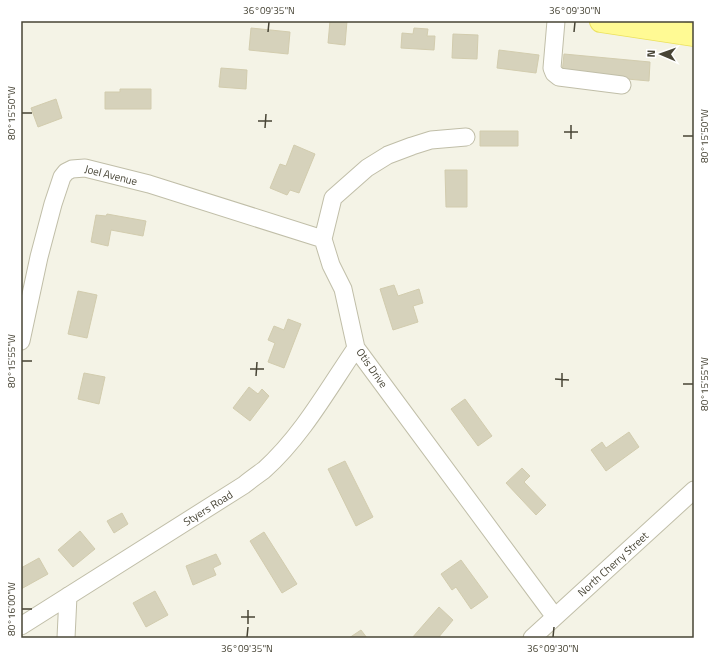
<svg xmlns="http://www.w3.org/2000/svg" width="715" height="659" font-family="'Titillium Web',sans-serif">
  <rect width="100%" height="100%" fill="#f4f3e6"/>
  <path fill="#d6d2bb" stroke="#d2ccae" d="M330 21H347L345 45 328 43Z
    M251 28 290 32 288 54 249 50Z
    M414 28 428 29 427 36H435L434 50 401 48 402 33 413 34Z
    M453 34 478 35 477 59 452 58Z
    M499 50 539 55 536 73 497 68Z
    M564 54 650 62 649 81 562 73Z
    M221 68 247 70 246 89 219 87Z
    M120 89H151V109H105V92H120Z
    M56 99 62 118 38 127 31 108Z
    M480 131H518V146H480Z
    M294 145 315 154 299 193 290 190 287 195 270 188 280 164 286 166Z
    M445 170H467V207H446Z
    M107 214 146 221 143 236 111 230 108 246 91 242 96 215 106 216Z
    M394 285 398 296 419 289 423 303 413 306 418 322 393 330 380 289Z
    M78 291 97 295 87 338 68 334Z
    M288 319 301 324 284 368 268 362 275 343 268 340 274 326 284 330Z
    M84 373 105 377 99 404 78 399Z
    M249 387 258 394 262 389 269 396 250 421 233 408Z
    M465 399 492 436 478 446 451 409Z
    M629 432 639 447 606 471 591 450 602 442 606 448Z
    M345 461 373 517 356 526 328 469Z
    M522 468 530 476 524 482 546 505 536 515 506 483Z
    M122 513 128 524 114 533 107 521Z
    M80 531 95 549 73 567 58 550Z
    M264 532 297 584 282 593 250 541Z
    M216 554 221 564 213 568 216 575 193 585 186 566Z
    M39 558 48 574 21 589V568Z
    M461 560 488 597 471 609 456 587 452 590 441 574Z
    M155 591 168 615 146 627 133 603Z
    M439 607 453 620 438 638H412Z
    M361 630 367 638H349Z"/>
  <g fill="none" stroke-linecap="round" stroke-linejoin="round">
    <defs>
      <path id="minor" d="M556 21 552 68 554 73 559 77 622 85
        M466 137 431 140 412 146 388 155 367 168 333 198 323 239 331 265 343 289 356 348 555 617
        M21 341 39 257 53 204 62 177 66 172 72 169 85 168 149 184 323 239
        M21 626 244 485C250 480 257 475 264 470 302 436 328 389 356 348
        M66 638 68 596
        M532 638 694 490"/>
      <path id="major" d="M601 21 694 35"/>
    </defs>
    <use href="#minor" stroke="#c0bea8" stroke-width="19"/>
    <use href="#major" stroke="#ebe15d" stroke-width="24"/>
    <use href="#minor" stroke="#fff" stroke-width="17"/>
    <use href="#major" stroke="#fffa94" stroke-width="22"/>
  </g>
  <path fill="none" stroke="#474435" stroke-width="1.5" d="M268 32 269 22M574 32 575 22M22 113H32M258 121H272M265 128 266 114M564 132H578M683 136H693M571 139V125M22 361H32M250 369H264M256 376 257 362M555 379 569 380M683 384H693M562 387V373M22 609H32M241 617H255M248 624V610M247 637 248 627M553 637 554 627"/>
  <g text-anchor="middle" stroke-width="4" stroke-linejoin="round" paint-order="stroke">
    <g font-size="11" fill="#474435" stroke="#fff">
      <text transform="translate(111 175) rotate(14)" y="4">Joel Avenue</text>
      <text transform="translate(372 368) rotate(55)" y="4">Otis Drive</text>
      <text transform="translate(208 508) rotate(-32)" y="4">Styers Road</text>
      <text transform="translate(613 564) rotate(-42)" y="4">North Cherry Street</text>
    </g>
  </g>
  <rect width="715" height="659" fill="none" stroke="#ffffff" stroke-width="44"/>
  <g transform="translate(661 54) rotate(272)" stroke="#ffffff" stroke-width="3" paint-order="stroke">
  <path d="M0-3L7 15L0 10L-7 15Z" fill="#474435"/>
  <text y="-6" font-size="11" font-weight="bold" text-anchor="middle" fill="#474435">N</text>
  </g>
  <rect x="22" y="22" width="671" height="615" fill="none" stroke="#474435" stroke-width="1.5"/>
  <g font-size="10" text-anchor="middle" fill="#474435">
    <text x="269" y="14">36°09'35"N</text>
    <text x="575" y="14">36°09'30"N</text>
    <text transform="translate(11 113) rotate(-90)" y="4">80°15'50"W</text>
    <text transform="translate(704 136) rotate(-90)" y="4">80°15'50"W</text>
    <text transform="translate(11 361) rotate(-90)" y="4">80°15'55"W</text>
    <text transform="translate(704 384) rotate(-90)" y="4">80°15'55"W</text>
    <text transform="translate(11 609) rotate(-90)" y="4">80°16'00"W</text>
    <text x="247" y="652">36°09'35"N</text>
    <text x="553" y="652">36°09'30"N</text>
  </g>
</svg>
